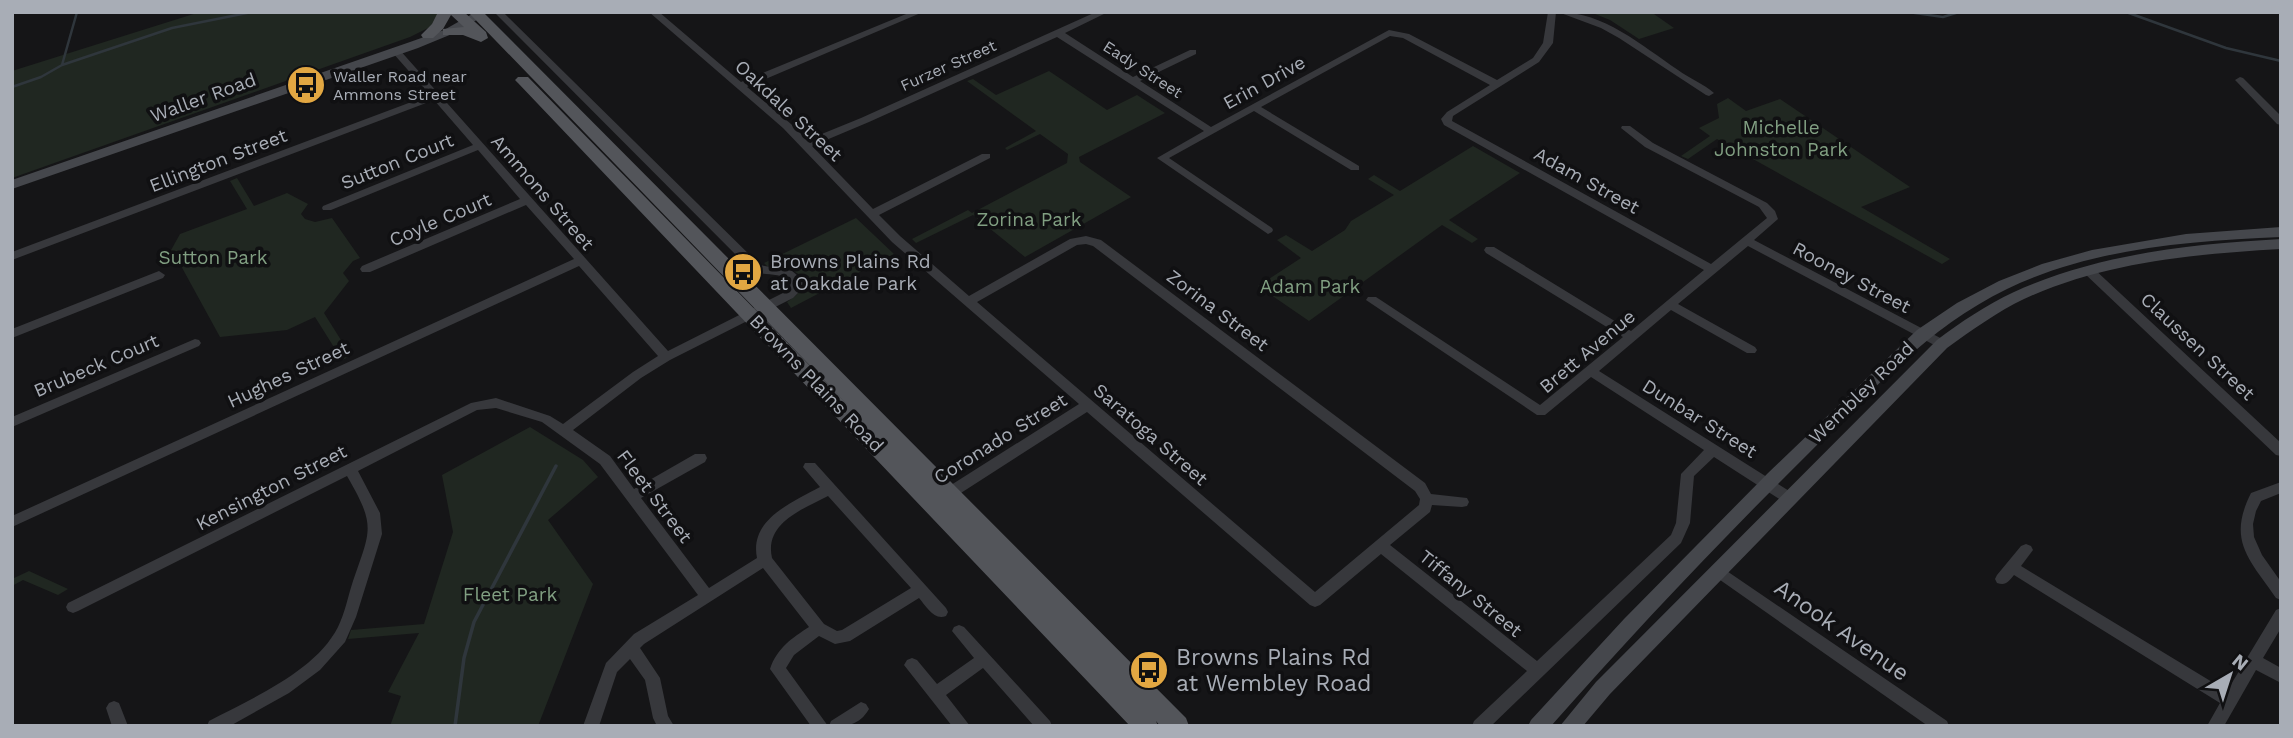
<svg xmlns="http://www.w3.org/2000/svg" width="2293" height="738" font-family="'Work Sans',sans-serif">
  <rect width="100%" height="100%" fill="#151517"/>
  <path fill="#202721" d="M200 12H439L432 26 410 37 12 178V71Z
    M1590 12H1651L1674 28 1639 39 1610 20Z
    M1049 71 1107 110 1137 95 1165 113 1079 157 1080 162 1131 197 1025 257 973 215 916 243 912 239 968 210 972 213 1067 163 1068 154 1040 134 1007 150 1005 148 1036 131 967 81 973 79 996 95Z
    M1728 98 1746 111 1780 99 1910 187 1861 207 1950 259 1942 264 1717 139 1688 159 1681 156 1710 136 1699 128 1719 118 1717 104Z
    M1473 146 1520 173 1449 220 1478 239 1472 243 1442 225 1309 321 1258 286 1301 258 1277 240 1286 235 1312 251 1345 230 1351 221 1394 195 1368 179 1374 175 1400 191Z
    M237 178 254 206 287 193 308 204 301 214 305 219 315 222 332 218 360 258 353 261 343 273 349 281 324 313 351 356 342 360 315 317 287 330 220 337 180 264 165 261 180 234 247 209 230 181Z
    M856 218 894 254 791 308 787 302C797 295 805 290 803 277L786 266 768 267 764 263Z
    M530 427 583 460 598 477 548 520 593 584 538 726H390L401 696 388 692 419 633 348 639 351 630 424 624 453 532 442 475Z
    M29 571 68 589 58 595 23 580 12 586V579Z"/>
  <g fill="none" stroke-linecap="round" stroke-linejoin="round">
    <path stroke="#2f363c" stroke-width="2.5" d="M1908 12 1943 17 1959 12
      M2126 12 2226 48 2281 61
      M62 65 172 28 252 12
      M12 87 41 77 62 65 77 12"/>
    <path stroke="#2f363c" stroke-width="3.5" d="M455 726 464 658 474 622 556 466"/>
    <path fill="#37383c" fill-rule="evenodd" d="M494 12H503L760 265 792 271 803 280 802 289 793 298 670 360 641 378 573 430 610 456 634 489 695 454H705L707 458 705 462 641 498 709 588 757 558C749 519 793 502 820 487L803 467 805 463H815L946 608 948 612 946 616C934 621 926 606 919 598L850 641 835 644 819 636 794 655 786 668 828 726H811L770 669C777 648 792 638 809 627L763 568 644 644 640 648 660 678 668 716 674 726H657L653 718 645 680 630 659 617 672 599 726H583L606 663 634 634 698 595 600 464 542 422 496 408 477 410 358 471 380 513 382 534 356 617 345 642 320 670 289 693 230 726H207L209 721C252 698 315 672 338 627 345 613 348 596 353 581 371 529 376 526 347 476L78 611 73 613 68 611 66 607 68 603 471 403 496 398 550 416 563 424 633 372 658 356 579 266 12 527V516L574 259 526 205 370 272H362L360 269 362 266 520 199 478 150 331 210H323L322 208 323 206 473 145 434 100 12 260V252L430 95 392 52V48H398L668 351 785 292 790 288 791 281C780 272 765 276 752 271ZM828 496 911 588 842 630 837 631 824 624 772 558C764 523 803 509 828 496Z
      M649 12H659L741 82 911 12H923L747 87 791 124 807 140 861 118 1096 12H1108L1065 33 1133 77 1190 50H1196V54L1140 81 1211 127 1389 30 1409 34 1497 80 1533 58 1543 43 1548 12H1556L1553 43 1539 62 1453 116 1452 121 1711 264 1767 218 1759 207 1645 147 1621 128 1622 126H1630L1653 143 1767 203 1775 211 1778 219 1754 240 1946 341 1948 344 1946 347H1938L1748 246 1678 304 1755 347 1757 350 1755 353H1747L1671 310 1599 371 1794 494 1796 498 1794 502 1789 503 1784 502 1714 457 1694 476 1690 523 1681 543 1491 726H1472L1474 721 1527 671 1381 554 1320 605 1315 607 1310 605 1087 412 950 500 945 501 940 500 938 496 940 492 1079 404 892 242 783 128ZM1390 36 1403 38 1490 85 1447 112 1441 119 1444 125 1704 270 1631 331 1494 247H1486L1484 250 1486 253 1623 337 1540 405 1376 297H1368L1366 300 1537 415H1545L1591 377 1704 450 1681 474 1676 523 1671 535 1537 661 1390 545 1430 512 1432 505 1462 507 1467 506 1469 502 1467 498 1431 494 1425 483 1101 240 1086 236 1070 239 969 296 900 236 879 215 990 158V154H982L873 209 812 146 869 122 1057 37 1204 131 1157 158 1268 234 1272 232 1273 230 1272 228 1169 158 1254 111 1351 170H1359V166L1261 107ZM1086 244 1093 246 1415 491 1420 499 1419 505 1315 592 977 302 1077 245Z
      M1558 12C1604 12 1641 45 1678 70 1689 78 1704 84 1714 93L1709 96 1706 95 1619 38 1601 28Z
      M2240 77 2243 78 2281 116V125L2277 124 2237 82 2235 80Z
      M2088 266 2092 267 2281 443V456L2276 455 2084 273 2082 270Z
      M159 271 165 275 163 278 12 338V329Z
      M195 339 199 340 201 343 199 346 12 427V417Z
      M2281 482V493L2261 501 2256 511 2253 524 2254 537 2262 555 2281 582V600L2276 598C2249 559 2227 541 2251 493Z
      M2026 544 2031 546 2033 550 2021 566 2227 691 2276 610 2281 608V628L2263 658 2281 668V683L2256 670 2224 726H2207L2220 703 2014 575C2008 582 2006 586 1997 583L1995 579 1997 575 2021 546Z
      M1718 565 1947 721 1949 726H1928L1713 575 1711 571 1713 567Z
      M959 625 964 627 1050 721 1052 726H1034L983 668 946 695 970 726H952L904 665 907 660 912 658 917 660 937 684 974 658 952 631 954 627Z
      M114 701 119 703 128 726H112L106 708 109 703Z
      M861 702 866 704 869 709C859 726 847 726 829 726L831 721Z"/>
    <path fill="#45474c" fill-rule="evenodd" d="M481 12 484 15 482 17 452 34 418 48 12 189V180L410 42 444 30 474 13Z
      M2281 227V237C2189 241 2092 248 2007 289 1927 328 1872 391 1809 453 1720 541 1634 632 1551 726H1528L1531 720 1624 619 1768 473 1917 330 1957 303 1999 281 2042 264 2092 250 2186 234Z
      M2281 239V249C2193 254 2105 262 2024 299 1997 312 1972 330 1947 348L1610 694 1583 726H1560L1596 682 1937 340C1961 322 1986 305 2014 292 2098 254 2190 244 2281 239Z"/>
    <path fill="#53555a" fill-rule="evenodd" d="M438 12H464L486 32 488 38 481 42 463 35H443V29L433 38H423L421 35 432 24ZM451 15 464 27 443 29Z
      M468 12H483L1186 718 1189 726H1160L1156 721 1158 726H1130L518 83 515 80 518 77H528L851 408Z"/>
  </g>
  <defs>
    <symbol id="bus-disc" viewBox="-11 -11 22 22"><circle r="9.5" fill="#e2a742" stroke="#101012"/><path d="M-5-6H5V4H4V6H2V4H-2V6H-4V4H-5ZM-3.5-4V0h7V-4ZM-3.5 1.2v1.5H-2V1.2ZM2 1.2v1.5H3.5V1.2Z" fill="#111"/></symbol>
  </defs>
  <g fill-rule="evenodd">
    <use href="#bus-disc" x="284" y="63" width="44" height="44"/>
    <use href="#bus-disc" x="721" y="250" width="44" height="44"/>
    <use href="#bus-disc" x="1127" y="648" width="44" height="44"/>
  </g>
  <g text-anchor="middle" stroke-width="7" stroke-linejoin="round" paint-order="stroke">
    <g font-size="16" fill="#a8adb6" stroke="#101012">
      <text transform="translate(948 65) rotate(-24)" y="6">Furzer Street</text>
      <text transform="translate(1143 69) rotate(33)" y="6">Eady Street</text>
    </g>
    <g font-size="16" fill="#a8adb6" stroke="#101012" text-anchor="start">
      <text x="333" y="82">Waller Road near<tspan x="333" dy="18">Ammons Street</tspan></text>
    </g>
    <g font-size="19" fill="#a8adb6" stroke="#101012">
      <text transform="translate(1264 82) rotate(-29)" y="7">Erin Drive</text>
      <text transform="translate(203 97) rotate(-20)" y="7">Waller Road</text>
      <text transform="translate(789 110) rotate(43)" y="7">Oakdale Street</text>
      <text transform="translate(218 160) rotate(-21)" y="7">Ellington Street</text>
      <text transform="translate(397 161) rotate(-22)" y="7">Sutton Court</text>
      <text transform="translate(1587 180) rotate(29)" y="7">Adam Street</text>
      <text transform="translate(543 192) rotate(49)" y="7">Ammons Street</text>
      <text transform="translate(440 219) rotate(-23)" y="7">Coyle Court</text>
      <text transform="translate(1852 277) rotate(28)" y="7">Rooney Street</text>
      <text transform="translate(1218 310) rotate(37)" y="7">Zorina Street</text>
      <text transform="translate(2198 346) rotate(43)" y="7">Claussen Street</text>
      <text transform="translate(1587 351) rotate(-40)" y="7">Brett Avenue</text>
      <text transform="translate(96 365) rotate(-23)" y="7">Brubeck Court</text>
      <text transform="translate(288 374) rotate(-25)" y="7">Hughes Street</text>
      <text transform="translate(817 383) rotate(46)" y="7">Browns Plains Road</text>
      <text transform="translate(1861 392) rotate(-44)" y="7">Wembley Road</text>
      <text transform="translate(1700 418) rotate(32)" y="7">Dunbar Street</text>
      <text transform="translate(1151 434) rotate(41)" y="7">Saratoga Street</text>
      <text transform="translate(1000 438) rotate(-32)" y="7">Coronado Street</text>
      <text transform="translate(271 487) rotate(-27)" y="7">Kensington Street</text>
      <text transform="translate(655 496) rotate(53)" y="7">Fleet Street</text>
      <text transform="translate(1471 593) rotate(39)" y="7">Tiffany Street</text>
    </g>
    <g font-size="19" fill="#819f82" stroke="#101012">
      <text x="1781" y="134">Michelle<tspan x="1781" dy="22">Johnston Park</tspan></text>
      <text x="1029" y="226">Zorina Park</text>
      <text x="213" y="264">Sutton Park</text>
      <text x="1310" y="293">Adam Park</text>
      <text x="510" y="601">Fleet Park</text>
    </g>
    <g font-size="19" fill="#a8adb6" stroke="#101012" text-anchor="start">
      <text x="770" y="268">Browns Plains Rd<tspan x="770" dy="22">at Oakdale Park</tspan></text>
    </g>
    <g font-size="23" fill="#a8adb6" stroke="#101012">
      <text transform="translate(1842 630) rotate(35)" y="8">Anook Avenue</text>
    </g>
    <g font-size="23" fill="#a8adb6" stroke="#101012" text-anchor="start">
      <text x="1176" y="665">Browns Plains Rd<tspan x="1176" dy="26">at Wembley Road</tspan></text>
    </g>
  </g>
  <rect width="2293" height="738" fill="none" stroke="#a8adb6" stroke-width="28"/>
  <g transform="translate(2230 675) rotate(39)" stroke="#101012" stroke-width="5" paint-order="stroke">
  <path d="M0-5L12 26L0 18L-12 26Z" fill="#a8adb6"/>
  <text y="-10" font-size="19" font-weight="bold" text-anchor="middle" fill="#a8adb6">N</text>
  </g>
</svg>
